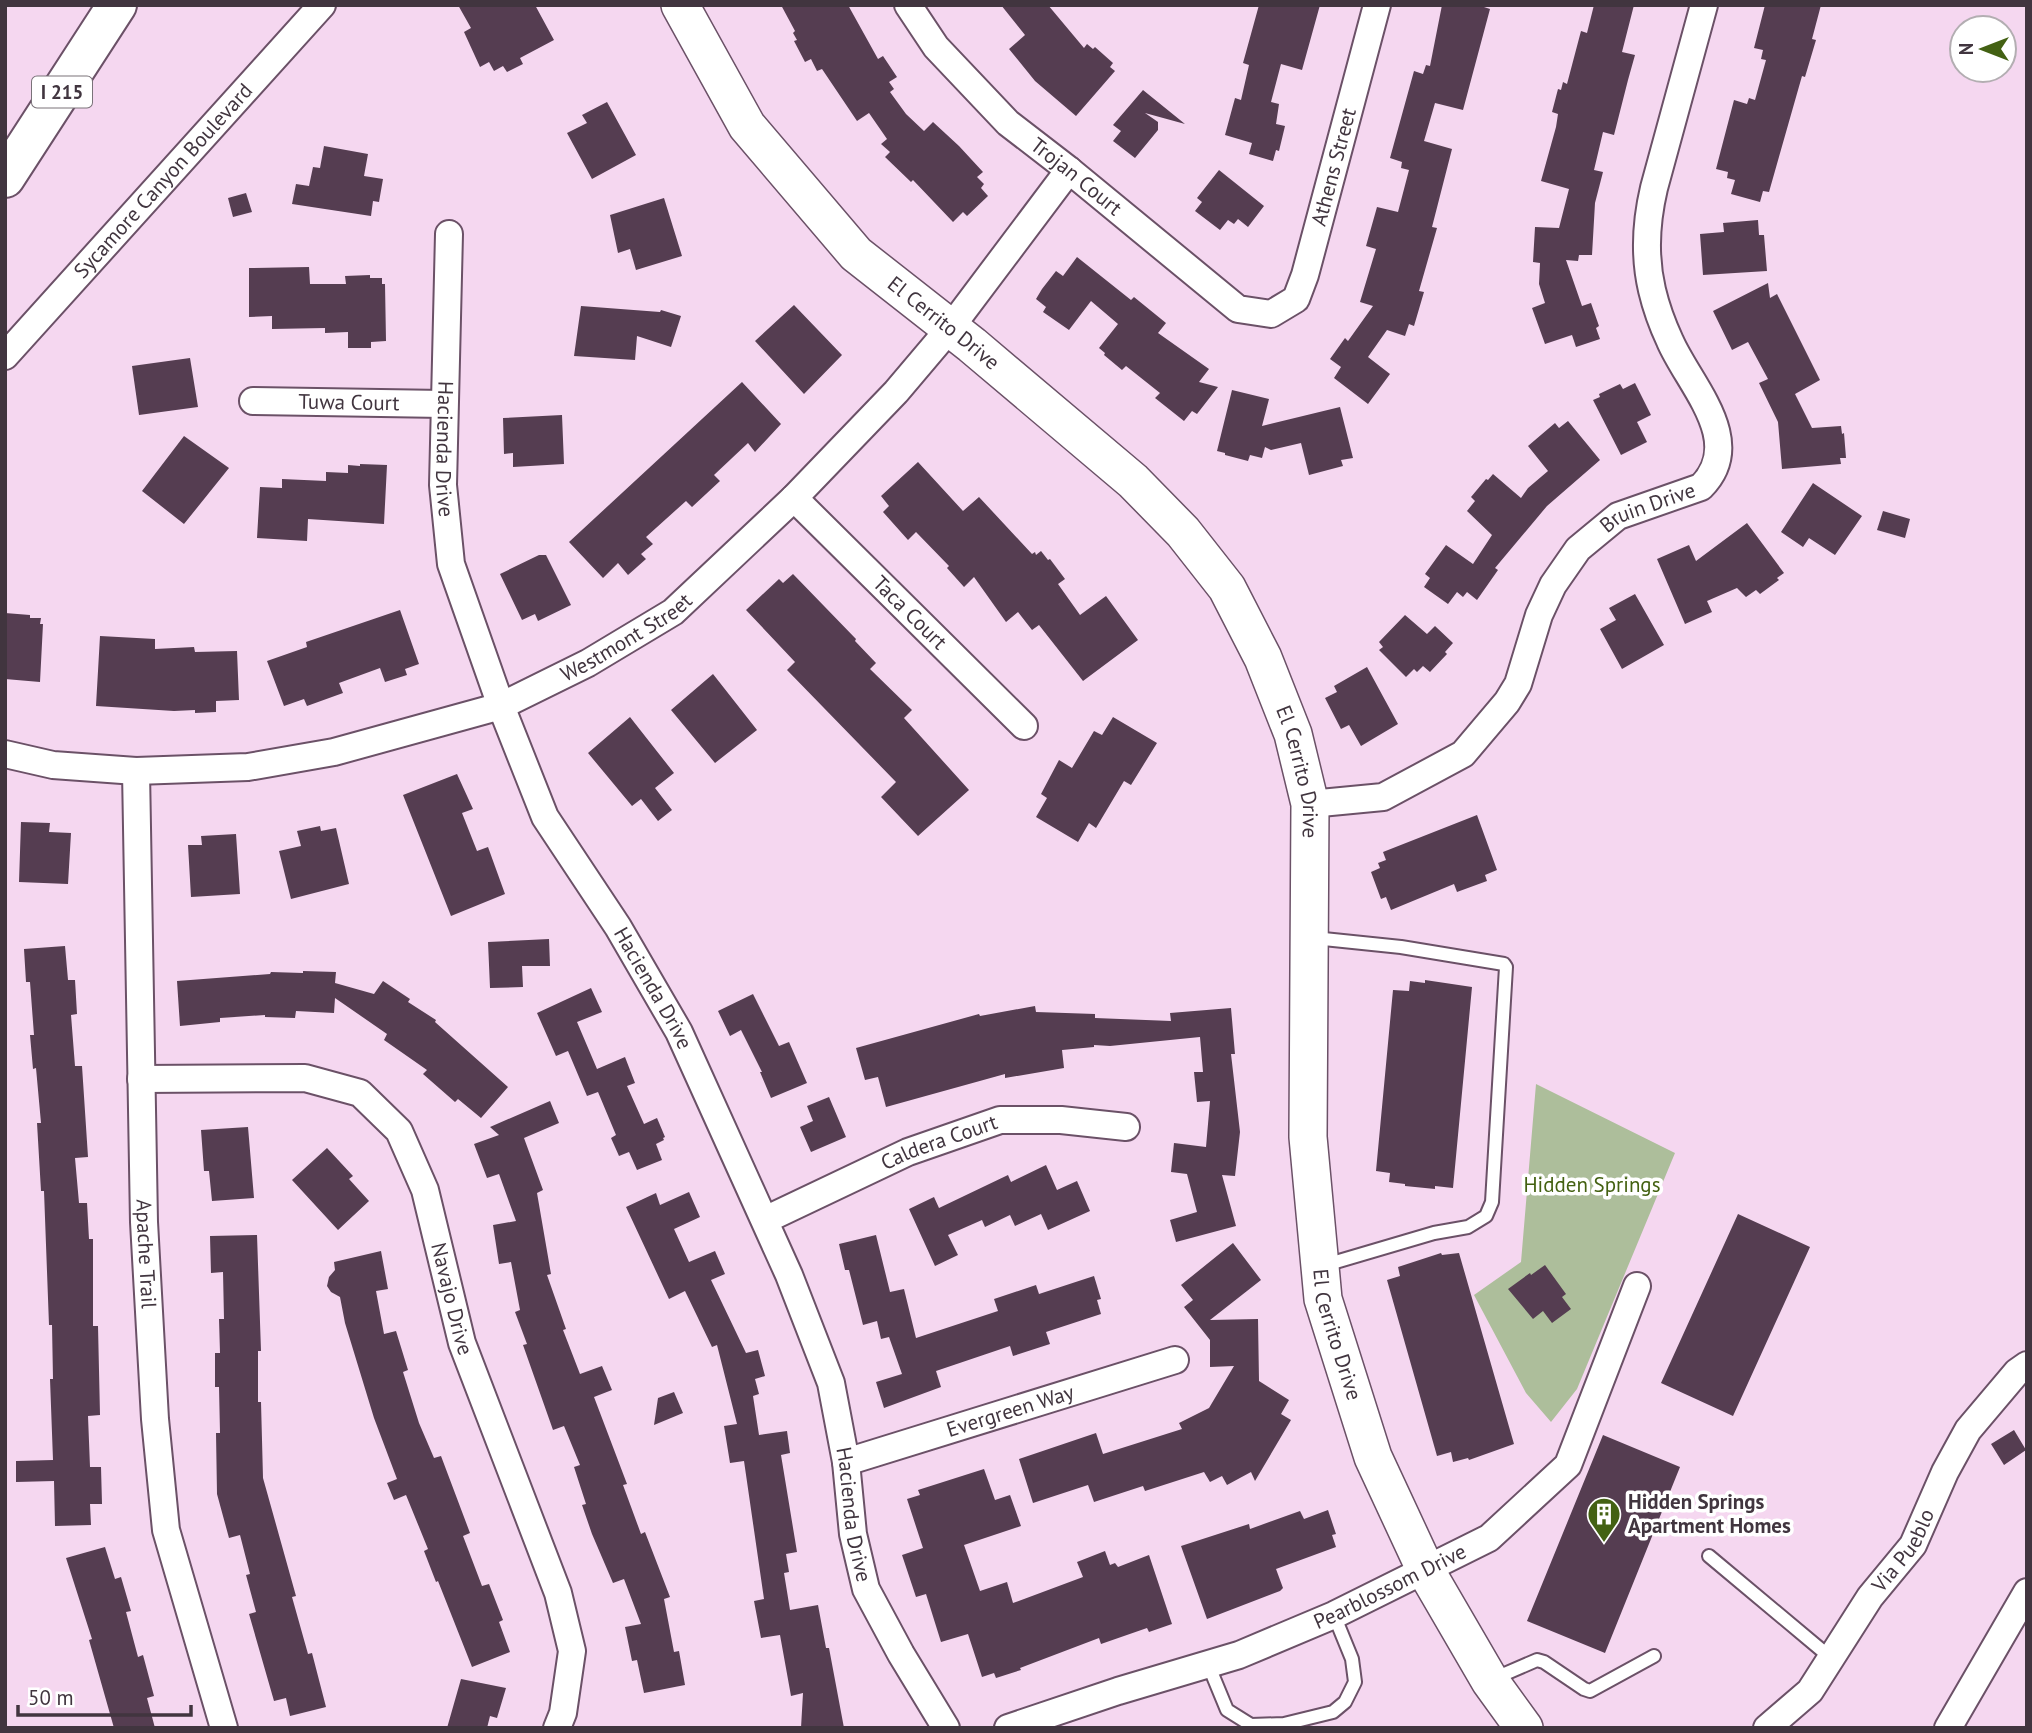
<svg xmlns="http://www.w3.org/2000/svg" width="2032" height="1733" font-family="'PT Sans',sans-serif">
  <rect width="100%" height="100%" fill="#f5d7f0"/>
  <path fill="#adbe9b" d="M1536 1084 1675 1153 1577 1389 1551 1422 1526 1393 1474 1295 1521 1262Z"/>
  <path fill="#553d51" d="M458 5H535L554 40 520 58 523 64 507 72 503 66 494 71 489 62 480 67 464 32 471 28Z
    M781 5H848L878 59 883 56 897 77 889 82 894 89 890 92 906 114 924 131 933 122 959 146 983 172 977 177 984 184 981 188 988 196 967 216 963 212 953 222 913 180 911 182 885 157 890 152 881 144 887 139 869 113 857 121 822 69 817 71 811 59 805 62 794 41 797 40 793 33 795 31Z
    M1001 5H1048L1084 48 1087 44 1093 49 1095 47 1113 63 1110 67 1115 71 1076 116 1035 81 1009 49 1025 35Z
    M1259 5H1320L1302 70 1281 64 1271 102 1279 104 1276 124 1285 126 1279 151 1276 150 1273 161 1249 154 1252 143 1225 135 1235 98 1241 100 1249 65 1243 63Z
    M1442 5H1478L1490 9 1463 110 1435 103 1424 141 1452 149 1432 227 1437 228 1419 291 1424 292 1414 326 1409 324 1405 336 1387 330 1368 357 1390 374 1368 404 1334 378 1341 367 1330 359 1345 338 1348 341 1373 306 1360 302 1376 249 1366 246 1377 207 1398 212 1409 170 1401 168 1402 162 1390 158 1414 71 1423 74 1426 65 1430 66Z
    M1594 5H1634L1622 52 1635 55 1628 80 1614 135 1603 132 1594 170 1603 172 1595 203 1592 255H1579L1578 261 1566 260 1582 306 1591 303 1599 326 1596 328 1600 339 1576 347 1572 335 1545 344 1532 308 1545 303 1539 284 1540 263 1533 262 1535 227 1559 228 1569 189 1541 181 1556 127 1558 114 1552 112 1558 89 1561 90 1563 82 1567 84 1581 31 1587 33Z
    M1765 5H1821L1812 39 1816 40 1805 77 1802 76 1769 192 1763 191 1760 202 1731 194 1735 180 1727 178 1728 172 1716 169 1734 100 1747 104 1749 98 1755 100 1766 60 1761 59 1763 50 1754 48Z
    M1143 90 1185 124 1145 113 1158 122V130L1135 158 1113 141 1121 131 1113 125Z
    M607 102 636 155 592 179 567 133 587 123 582 115Z
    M324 146 368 154 364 176 383 179 379 202 373 201 371 216 292 204 296 184 309 186 313 167 320 168Z
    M1219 170 1264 206 1248 227 1238 219 1234 224 1228 220 1220 230 1195 211 1202 202 1197 198Z
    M246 193 252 212 233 217 228 198Z
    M664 198 682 256 636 270 630 249 618 253 610 215Z
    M1758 220 1759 235H1764L1767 271 1703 275 1700 234 1724 232 1723 223Z
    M1077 257 1131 300 1134 297 1166 323 1158 333 1209 369 1199 382 1218 387 1197 414 1192 411 1184 421 1155 398 1160 393 1126 366 1122 370 1104 355 1105 353 1099 348 1118 324 1091 301 1069 330 1043 312 1046 307 1036 299 1042 289 1056 271 1063 276Z
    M309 267 310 284H346L345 276 370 275V278H382V284H385L386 341 371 342V348H348V332L325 333V328L272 329V316L249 317V268Z
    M1768 283 1770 298 1777 294 1820 380 1795 394 1812 428 1841 426 1842 434 1844 433 1846 458H1840L1841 464 1782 469 1778 422 1759 383 1768 379 1748 342 1732 350 1713 311Z
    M794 305 842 355 804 394 755 341Z
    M581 306 660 312 661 310 681 316 671 347 637 336 635 360 574 356Z
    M190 358 198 407 139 415 132 366Z
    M742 382 781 424 755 452 748 443 714 475 720 481 692 507 686 501 646 537 653 544 641 554 646 559 628 575 618 563 603 578 569 542Z
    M1635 383 1651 415 1637 422 1647 442 1621 455 1593 400 1600 397 1599 394 1620 384 1623 389Z
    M1232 390 1269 399 1262 426 1340 407 1353 458 1341 460 1343 466 1309 475 1301 443 1271 450 1265 447 1262 458 1250 455 1248 461 1225 455V453L1217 451Z
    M562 415 564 464 513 467V453L504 454 503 418Z
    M1568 421 1600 460 1547 506 1495 568 1498 570 1477 600 1467 592 1463 597 1457 592 1448 604 1424 587 1430 578 1425 574 1446 545 1473 564 1492 535 1467 511 1475 501 1471 497 1486 479 1488 480 1493 474 1521 498 1528 488 1548 471 1528 446 1555 423 1559 428Z
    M184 436 229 468 184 524 142 491Z
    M918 462 963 511 979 497 1032 554 1035 552 1036 555 1041 551 1048 560 1050 559 1065 579 1058 584 1080 615 1106 596 1138 640 1083 681 1039 625 1032 630 1018 612 1006 622 974 577 964 587 947 568 949 566 916 532 908 540 883 512 889 506 881 496Z
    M360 464 387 465 384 524 308 519 307 541 257 538 260 487 282 488V479L326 481V472L348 473V465L360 466Z
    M1813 483 1862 516 1835 555 1809 538 1803 547 1781 532Z
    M1883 511 1910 519 1905 538 1877 530Z
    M1747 523 1784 573 1777 578 1779 580 1760 594 1756 590 1746 597 1737 588 1707 601 1712 612 1685 624 1657 559 1689 545 1696 561Z
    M539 555H546L571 605 538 621 535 614 522 620 500 574Z
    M793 574 856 639 855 641 876 663 870 669 912 710 904 718 969 790 918 836 881 797 896 782 787 670 795 662 746 610 779 579 783 583Z
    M1635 594 1664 645 1622 669 1600 629 1616 620 1609 608Z
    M400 610 419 664 405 669 407 675 385 682 380 668 339 683 343 693 307 706 304 699 284 706 267 661 307 647 306 642Z
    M5 613 30 615V618H41L40 624H43L40 682 5 679Z
    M1405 615 1427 634 1435 626 1453 643 1445 652 1447 654 1430 672 1423 666 1417 672 1414 669 1406 677 1379 650 1383 647 1379 642Z
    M100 636 155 639V649L194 647 195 652 237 651 239 700 216 701V712L195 713V710L174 711 96 706Z
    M1367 667 1398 724 1361 746 1349 725 1341 729 1325 698 1337 692 1334 686Z
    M713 674 757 730 715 763 671 710Z
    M630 717 674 773 655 788 672 810 658 821 641 799 632 806 588 753Z
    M1113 717 1157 743 1131 785 1124 781 1096 828 1089 823 1078 842 1036 817 1047 798 1041 794 1059 760 1072 768 1094 731 1102 735Z
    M457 774 473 809 462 813 477 851 488 847 505 894 451 916 403 795Z
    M1477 815 1497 870 1485 875 1487 881 1457 892 1454 884 1391 910 1386 897 1381 899 1371 872 1380 868 1378 863 1386 860 1383 852Z
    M21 822 50 823 49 832 71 833 68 884 19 882Z
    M320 826 321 831 336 828 349 884 291 899 279 851 301 846 297 831Z
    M236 834 240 894 191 897 188 845H202L201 836Z
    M549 939 550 966H522L523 987 490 988 488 942Z
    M65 946 68 980H75L77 1014 71 1015 75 1066H82L88 1157 75 1158 79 1203H87L89 1239H93V1326H98L100 1415 88 1416 90 1467H101L102 1504H90L91 1525 55 1526 54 1481 16 1482V1461L53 1460 50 1379H53L52 1325H49L44 1191H41L37 1123H41L36 1068 33 1069 30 1035H34L30 982H26L24 949Z
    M303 971 336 972 335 983 374 994 383 981 410 999 408 1002 436 1020 435 1022 508 1087 481 1118 458 1099 455 1102 423 1074 427 1070 384 1040 387 1034 335 998 334 1013 296 1011 295 1018 265 1017V1015L220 1018V1022L180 1026 177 981 270 974 271 972 303 973Z
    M1425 980 1472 987 1453 1188 1435 1186V1189L1405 1186V1184L1389 1182 1390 1173 1376 1171 1393 990 1409 991 1410 981 1425 983Z
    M591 988 602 1012 577 1022 597 1069 625 1057 635 1083 627 1086 644 1124 657 1118 665 1137 663 1138 664 1140 656 1144 662 1160 637 1170 629 1152 619 1156 611 1138 616 1135 598 1092 587 1096 568 1051 556 1056 537 1013Z
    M753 994 779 1046 789 1042 807 1083 771 1098 760 1072H762L741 1030 730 1036 718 1011Z
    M1035 1006 1036 1012 1095 1014V1018L1171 1021 1170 1013 1231 1008 1235 1054H1231L1240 1132 1235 1176 1222 1175 1236 1226 1176 1242 1170 1220 1197 1212 1187 1174 1171 1172 1174 1143 1206 1147 1210 1101 1197 1102 1194 1072H1203L1200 1037 1110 1046 1094 1045V1047L1062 1050 1064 1068 1005 1078V1074L886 1107 878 1077 865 1080 856 1048 979 1014 980 1016Z
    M829 1097 846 1137 811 1152 800 1127 813 1121 807 1106Z
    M550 1101 559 1123 524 1138 543 1190 537 1193 551 1274 547 1275 566 1329 563 1330 580 1374 602 1366 612 1390 594 1397 627 1484 623 1485 641 1534 645 1532 670 1597 664 1599 674 1652 679 1651 685 1685 644 1693 637 1660 632 1661 625 1627 641 1624 624 1579 613 1583 592 1534 582 1505 586 1504 574 1467 580 1465 564 1426 553 1430 523 1345 527 1344 515 1312 520 1310 511 1262 499 1264 493 1225 516 1221 499 1174 487 1178 474 1144 499 1135 490 1127Z
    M248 1127 254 1198 212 1201 209 1171H204L201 1130Z
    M327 1148 353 1176 349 1179 369 1201 338 1230 292 1180Z
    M1046 1165 1057 1190 1077 1181 1090 1211 1048 1230 1041 1214 1015 1226 1010 1215 985 1227 982 1220 948 1235 958 1255 935 1266 909 1209 934 1197 939 1208 1008 1175 1011 1182Z
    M689 1192 700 1217 674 1229 689 1262 715 1251 725 1274 711 1280 746 1353 758 1350 765 1376 755 1379 759 1394 753 1396 759 1435 787 1431 790 1453 781 1455 797 1552 786 1554 789 1572 784 1573 790 1610 818 1605 826 1648H829L844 1728H801L803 1693 791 1696 780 1635 761 1638 754 1601 764 1599 744 1461 730 1463 724 1426 737 1424 717 1345 712 1347 685 1291 669 1299 626 1207 656 1193 660 1205Z
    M1738 1214 1810 1247 1733 1416 1661 1383Z
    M257 1235 261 1351H258V1402H261L263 1478 296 1596 292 1597 308 1654 312 1653 326 1707 290 1716 286 1698 274 1701 249 1614 256 1612 246 1575 250 1574 240 1535 229 1538 217 1494 216 1433H220L219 1387H215V1353H220L219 1319H224L223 1272 211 1273 210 1236Z
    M876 1235 890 1292 904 1289 916 1338 998 1311 994 1299 1036 1285 1039 1294 1094 1276 1101 1299 1097 1300 1101 1314 1046 1332 1050 1344 1013 1356 1010 1346 936 1371 941 1387 884 1408 876 1382 902 1374 889 1337 881 1339 877 1321 863 1325 849 1270H845L839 1244Z
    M1233 1243 1261 1280 1210 1320 1258 1319 1259 1381 1289 1400 1281 1414 1291 1420 1255 1481 1251 1472 1227 1485 1222 1476 1210 1482 1204 1472 1145 1491 1143 1486 1094 1502 1088 1485 1033 1503 1019 1459 1096 1433 1103 1454 1182 1429 1179 1423 1209 1408 1234 1366 1210 1367V1340L1184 1307 1193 1300 1181 1285Z
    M381 1251 388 1289 376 1291 384 1334 396 1331 408 1370 403 1372 419 1423 434 1458 441 1456 470 1533 463 1536 482 1586 489 1584 503 1620 499 1622 510 1652 472 1667 438 1581 436 1582 424 1551 428 1549 406 1495 394 1500 387 1483 397 1479 374 1418 345 1323 340 1297 331 1292 327 1286 329 1277 335 1270 334 1262Z
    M1441 1253 1442 1255 1459 1253 1514 1444 1469 1460 1468 1458 1453 1462 1451 1452 1437 1456 1387 1280 1400 1276 1398 1267Z
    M1545 1265 1566 1294 1562 1297 1571 1309 1552 1323 1543 1311 1533 1319 1508 1289 1530 1273 1531 1275Z
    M674 1392 683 1413 654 1425 658 1398Z
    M2014 1430 2026 1450 2004 1465 1991 1444Z
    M1603 1435 1680 1467 1605 1653 1527 1621Z
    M984 1469 995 1500 1010 1495 1021 1526 964 1545 980 1591 1007 1582 1013 1603 1083 1577 1077 1562 1105 1551 1110 1565 1115 1563 1118 1567 1149 1555 1172 1624 1149 1632 1147 1628 1101 1644 1099 1638 1020 1668 1021 1670 996 1678 994 1673 982 1677 968 1634 941 1642 926 1594 916 1597 902 1555 923 1548 907 1499 920 1495 918 1490Z
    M1328 1510 1336 1534 1332 1535 1336 1547 1276 1569 1283 1588 1280 1591 1207 1619 1181 1546 1249 1524 1250 1529 1300 1511 1304 1519Z
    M105 1547 115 1579 121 1577 131 1611 126 1612 138 1657 143 1655 154 1696 147 1698 155 1728H114L89 1640 92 1639 66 1558Z
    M461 1679 506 1688 497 1718 490 1716 487 1728H447Z"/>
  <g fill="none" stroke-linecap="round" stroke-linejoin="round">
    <defs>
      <path id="lane" d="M1314 938 1401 947 1504 964 1506 967 1492 1202 1486 1216 1468 1227 1434 1233 1322 1266
        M1709 1556 1831 1658
        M1208 1664 1227 1710 1251 1725 1284 1724 1333 1712 1345 1702 1355 1682 1352 1659 1334 1615
        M1493 1679 1537 1660 1544 1662 1584 1689 1590 1691 1654 1656"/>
      <g id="street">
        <path id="s1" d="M908 5 936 47 1008 123 1069 170 1238 309 1271 314 1296 299 1305 275 1377 5"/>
        <path id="s2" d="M449 234 443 485 451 564 501 706 545 817 618 927 679 1032 789 1275 831 1383 846 1462 853 1534 866 1589 901 1654 946 1728"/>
        <path id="s3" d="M5 356 322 5"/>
        <path id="s4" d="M253 401 444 404"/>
        <path id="s5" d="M794 498 1024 726"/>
        <path id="s6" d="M5 754 53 765 136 771 248 767 334 752 501 706 588 663 673 612 794 498 896 392 951 327 1069 170"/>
        <path id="s7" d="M136 771 144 1222 155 1419 166 1530 224 1728"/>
        <path id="s8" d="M1310 804 1383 797 1463 754 1507 702 1518 684 1539 615 1553 585 1578 549 1618 516 1701 487C1747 441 1689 385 1670 341 1663 326 1656 307 1652 290 1644 256 1646 222 1654 188L1704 5"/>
        <path id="s9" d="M141 1079 305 1078 360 1093 399 1131 425 1190 462 1343 558 1593 572 1651 563 1713 557 1728"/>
        <path id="s10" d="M765 1220 908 1152 1000 1120H1061L1126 1127"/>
        <path id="s11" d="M846 1462 1175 1360"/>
        <path id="s12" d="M1008 1728 1118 1691 1239 1655 1334 1615 1489 1538 1568 1465 1637 1286"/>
        <path id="s13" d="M1767 1728 1810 1691 1870 1597 1913 1545 1945 1472 1968 1430 2017 1372 2027 1365"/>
        <path d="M1948 1728 2027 1592"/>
      </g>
      <g id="secondary">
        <path id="s14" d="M680 5 747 126 856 254 972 345 1133 481 1183 532 1227 588 1263 658 1293 734 1310 804 1308 1137 1323 1299 1373 1457 1426 1571 1490 1681 1524 1728"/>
      </g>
      <path id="highway" d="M5 178 117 5"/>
    </defs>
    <use href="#lane" stroke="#6b5167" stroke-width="16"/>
    <use href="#street" stroke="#6b5167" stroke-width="30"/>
    <use href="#secondary" stroke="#6b5167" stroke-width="40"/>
    <use href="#highway" stroke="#6b5167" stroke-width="42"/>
    <use href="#lane" stroke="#fff" stroke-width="12"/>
    <use href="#street" stroke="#fff" stroke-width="26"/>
    <use href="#secondary" stroke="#fff" stroke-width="37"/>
    <use href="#highway" stroke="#fff" stroke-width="38"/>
  </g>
  <defs>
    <symbol id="building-pin" viewBox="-11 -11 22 30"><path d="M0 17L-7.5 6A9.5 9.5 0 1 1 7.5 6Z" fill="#436113" stroke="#fff"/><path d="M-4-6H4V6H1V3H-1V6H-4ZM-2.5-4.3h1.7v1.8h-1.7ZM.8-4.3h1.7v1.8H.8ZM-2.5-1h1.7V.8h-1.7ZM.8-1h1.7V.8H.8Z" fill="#fff"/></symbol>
  </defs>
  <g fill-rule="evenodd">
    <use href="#building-pin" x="1585" y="1495" width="38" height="52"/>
  </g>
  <g text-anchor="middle" stroke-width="7" stroke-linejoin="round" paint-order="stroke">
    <rect fill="#fff" stroke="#7a7279" stroke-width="2" x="32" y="76.5" width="60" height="31" rx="5"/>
    <g font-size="19" font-weight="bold" fill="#41353f">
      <text x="62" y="99">I 215</text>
    </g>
    <g font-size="21" fill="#41353f" stroke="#fff">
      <text dy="7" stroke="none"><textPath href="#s1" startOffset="651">Athens Street</textPath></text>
      <text dy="7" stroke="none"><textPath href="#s1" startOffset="242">Trojan Court</textPath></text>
      <text dy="7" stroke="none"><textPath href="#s3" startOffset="236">Sycamore Canyon Boulevard</textPath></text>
      <text dy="7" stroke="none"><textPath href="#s14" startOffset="418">El Cerrito Drive</textPath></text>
      <text dy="7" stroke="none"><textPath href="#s4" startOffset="96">Tuwa Court</textPath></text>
      <text dy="7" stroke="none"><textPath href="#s2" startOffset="215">Hacienda Drive</textPath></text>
      <text dy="7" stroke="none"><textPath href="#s8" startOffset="485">Bruin Drive</textPath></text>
      <text dy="7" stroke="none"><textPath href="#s5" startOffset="163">Taca Court</textPath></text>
      <text dy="7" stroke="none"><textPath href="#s6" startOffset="648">Westmont Street</textPath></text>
      <text dy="7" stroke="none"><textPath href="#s14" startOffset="1006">El Cerrito Drive</textPath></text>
      <text dy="7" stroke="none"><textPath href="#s2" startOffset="803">Hacienda Drive</textPath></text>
      <text dy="7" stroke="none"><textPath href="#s10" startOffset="191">Caldera Court</textPath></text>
      <text dy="7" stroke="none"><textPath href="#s7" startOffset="483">Apache Trail</textPath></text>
      <text dy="7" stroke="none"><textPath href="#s9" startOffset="452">Navajo Drive</textPath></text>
      <text dy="7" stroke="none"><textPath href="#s14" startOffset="1573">El Cerrito Drive</textPath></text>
      <text dy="7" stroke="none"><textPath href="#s11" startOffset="172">Evergreen Way</textPath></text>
      <text dy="7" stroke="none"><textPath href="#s2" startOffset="1370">Hacienda Drive</textPath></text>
      <text dy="7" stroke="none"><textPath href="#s13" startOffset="226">Via Pueblo</textPath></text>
      <text dy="7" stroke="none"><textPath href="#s12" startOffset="408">Pearblossom Drive</textPath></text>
    </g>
    <g font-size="21" fill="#436111" stroke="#fff">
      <text x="1592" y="1192">Hidden Springs</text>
    </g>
    <g font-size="21" font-weight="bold" fill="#41353f" stroke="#fff" text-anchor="start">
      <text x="1628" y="1509">Hidden Springs<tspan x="1628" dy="24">Apartment Homes</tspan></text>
    </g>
  </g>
  <rect width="2032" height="1733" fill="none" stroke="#41353f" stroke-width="14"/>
  <g transform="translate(1983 49) rotate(270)"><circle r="33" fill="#ffffff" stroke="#b3aeb2" stroke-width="2"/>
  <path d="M0-5L12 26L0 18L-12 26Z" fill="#436113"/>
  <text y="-10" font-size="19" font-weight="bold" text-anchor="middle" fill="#41353f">N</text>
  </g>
  <path d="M18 1705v10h173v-10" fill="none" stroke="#41353f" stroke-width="3.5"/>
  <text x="28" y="1705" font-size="21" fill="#41353f" stroke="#ffffff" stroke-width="5" paint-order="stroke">50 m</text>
</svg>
